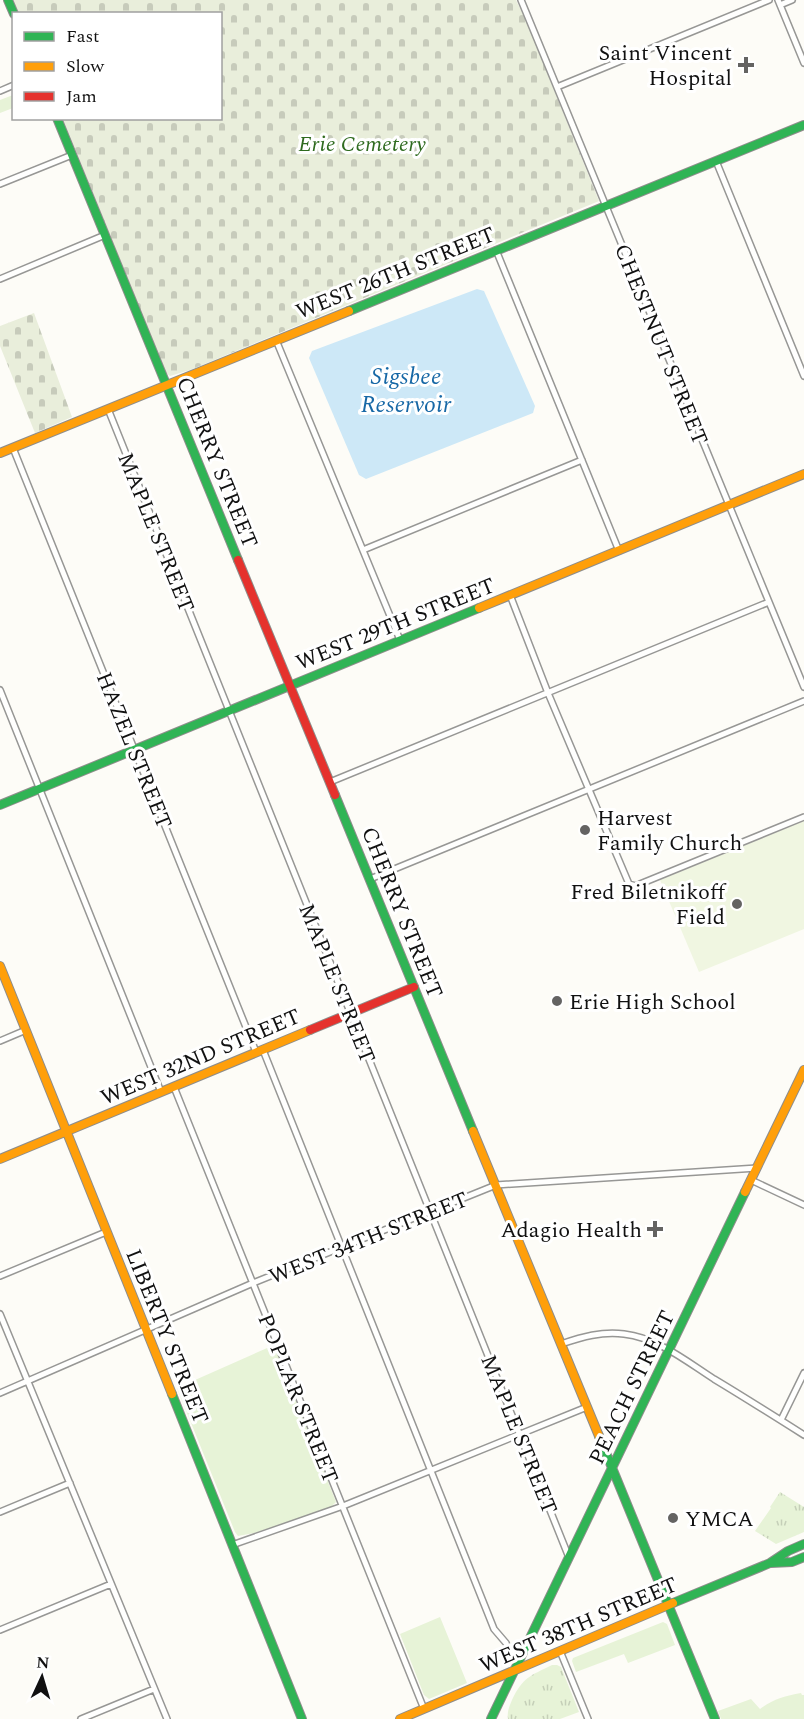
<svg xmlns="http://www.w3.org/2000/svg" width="804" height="1719" font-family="Spectral,serif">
  <defs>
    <pattern id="cemetery-stones" width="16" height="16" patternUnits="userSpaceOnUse" patternTransform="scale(1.5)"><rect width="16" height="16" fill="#e9eedb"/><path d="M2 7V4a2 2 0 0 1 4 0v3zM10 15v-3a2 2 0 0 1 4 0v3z" fill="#c7cbbb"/></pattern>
    <pattern id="park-tufts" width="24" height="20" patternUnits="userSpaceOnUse" patternTransform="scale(1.5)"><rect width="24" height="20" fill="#e7f3d7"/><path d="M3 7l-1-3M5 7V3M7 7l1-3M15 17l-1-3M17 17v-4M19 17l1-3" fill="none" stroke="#c5cfb8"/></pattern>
  </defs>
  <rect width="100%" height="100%" fill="#fdfcf7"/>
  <path fill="#e7f3d7" d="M13 95V108L0 113V100Z
    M274 1345 336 1502 330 1508 308 1516 254 1533 238 1536 235 1532 177 1388Z
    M440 1617 467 1683 429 1699 424 1695 400 1634Z
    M663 1622 667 1624 675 1645 628 1663 624 1654 576 1672 572 1661 573 1658Z
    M801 1693 802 1695H804V1719H721L718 1711 751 1699 760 1709C773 1699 785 1696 801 1693Z"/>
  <path fill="url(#cemetery-stones)" d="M13 0H516L536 41 550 80 599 201 190 370 170 376 166 373 63 119 220 118V14L18 13Z
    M34 313 72 417 35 433 0 346V326Z"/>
  <path fill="url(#park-tufts)" d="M780 1492 804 1507V1532L776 1544 755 1531 771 1508 770 1507Z
    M552 1665H557L561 1667 579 1712 560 1719H508C507 1712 509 1707 512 1700 523 1677 530 1676 552 1665Z"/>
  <path fill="#f0f6e1" d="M804 821V929L699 972 660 880Z"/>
  <path fill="#cde8f7" d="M477 289 484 291 535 406 533 413 366 479 359 475 309 358 312 351Z"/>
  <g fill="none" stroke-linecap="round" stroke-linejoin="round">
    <defs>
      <path id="street" d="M521 0 804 687
        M778 0 804 63
        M780 5 792 0
        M557 87 769 0
        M0 91 14 85
        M716 161 804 376
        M0 184 72 155
        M496 250 619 551
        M0 279 105 235
        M276 340 400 640
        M108 409 568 1555
        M13 448 256 1052
        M363 550 582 460
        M510 595 548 693 629 884 636 886 640 884 804 817
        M0 690 161 1092
        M330 782 769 602
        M370 879 804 701
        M0 1041 26 1030
        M263 1050 494 1629 506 1643
        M174 1087 424 1709
        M751 1180 804 1205
        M0 1276 106 1232
        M0 1314 167 1719
        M561 1344C582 1337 602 1331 624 1334 658 1338 686 1361 714 1379 744 1397 774 1416 804 1435
        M0 1393 253 1283 496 1185 757 1168
        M781 1420 804 1373
        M0 1512 70 1483
        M232 1545 343 1506 587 1407
        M0 1630 111 1584
        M560 1651 588 1719
        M81 1719 154 1689"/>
      <path id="fast" d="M8 0 14 14
        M57 118 238 560
        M349 311 804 125
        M335 795 473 1131
        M0 805 479 608
        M172 1394 302 1719
        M599 1436 715 1719
        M771 1563 792 1562 804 1557
        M673 1603 770 1563 788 1551 804 1544
        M491 1719 745 1192"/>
      <path id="slow" d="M0 453 349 311
        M479 608 804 474
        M0 966 172 1394
        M473 1131 599 1436
        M0 1159 310 1030
        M745 1192 804 1070
        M400 1719 673 1603"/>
      <path id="jam" d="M238 560 335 795
        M310 1030 414 987"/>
    </defs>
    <use href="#street" stroke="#979795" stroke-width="8"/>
    <use href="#fast" stroke="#8e8d8b" stroke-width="10"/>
    <use href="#slow" stroke="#8e8d8b" stroke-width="10"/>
    <use href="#jam" stroke="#8e8d8b" stroke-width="10"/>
    <use href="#street" stroke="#fffffe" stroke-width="5"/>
    <use href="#fast" stroke="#30b455" stroke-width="8"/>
    <use href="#slow" stroke="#ff9f0a" stroke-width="8"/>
    <use href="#jam" stroke="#e5322d" stroke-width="8"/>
  </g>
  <g fill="#646362" stroke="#fff" stroke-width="2">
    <path d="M743 56h6v6h6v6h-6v6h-6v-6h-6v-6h6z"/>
    <circle cx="585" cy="830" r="6"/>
    <circle cx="737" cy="904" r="6"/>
    <circle cx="557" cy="1001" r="6"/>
    <path d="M652 1220h6v6h6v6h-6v6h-6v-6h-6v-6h6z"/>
    <circle cx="673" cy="1518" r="6"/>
  </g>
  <g text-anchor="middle" stroke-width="6" stroke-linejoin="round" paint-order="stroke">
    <g font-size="22" fill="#111" stroke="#fff" text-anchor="end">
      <text x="732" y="60">Saint Vincent<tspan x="732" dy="25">Hospital</tspan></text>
      <text x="597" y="825" text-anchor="start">Harvest<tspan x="597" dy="25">Family Church</tspan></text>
      <text x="725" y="899">Fred Biletnikoff<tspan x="725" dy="25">Field</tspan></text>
      <text x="569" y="1009" text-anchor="start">Erie High School</text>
      <text x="642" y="1237">Adagio Health</text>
      <text x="685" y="1526" text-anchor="start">YMCA</text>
    </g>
    <g font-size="22" font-style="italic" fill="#2f6b1f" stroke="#fff">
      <text x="362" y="151">Erie Cemetery</text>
    </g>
    <g font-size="22" fill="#111" stroke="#fff">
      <text transform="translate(395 272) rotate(-22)" y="8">WEST 26TH STREET</text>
      <text transform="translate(662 344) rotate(68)" y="8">CHESTNUT STREET</text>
      <text transform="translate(218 462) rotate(68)" y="8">CHERRY STREET</text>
      <text transform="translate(157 532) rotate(68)" y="8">MAPLE STREET</text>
      <text transform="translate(395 623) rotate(-22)" y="8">WEST 29TH STREET</text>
      <text transform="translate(135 750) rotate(68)" y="8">HAZEL STREET</text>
      <text transform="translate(403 912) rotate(68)" y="8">CHERRY STREET</text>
      <text transform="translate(338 983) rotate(68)" y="8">MAPLE STREET</text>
      <text transform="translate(200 1056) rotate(-23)" y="8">WEST 32ND STREET</text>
      <text transform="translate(368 1237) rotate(-22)" y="8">WEST 34TH STREET</text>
      <text transform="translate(168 1336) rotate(68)" y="8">LIBERTY STREET</text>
      <text transform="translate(631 1387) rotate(-64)" y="8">PEACH STREET</text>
      <text transform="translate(299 1398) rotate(68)" y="8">POPLAR STREET</text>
      <text transform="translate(520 1434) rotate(68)" y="8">MAPLE STREET</text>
      <text transform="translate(578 1624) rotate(-23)" y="8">WEST 38TH STREET</text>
    </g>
    <g font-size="24" font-style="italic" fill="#1768a6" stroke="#fff">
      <text x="406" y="384">Sigsbee<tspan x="406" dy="28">Reservoir</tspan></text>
    </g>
  </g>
  <rect x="12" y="12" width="210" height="108" fill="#ffffff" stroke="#a0a0a0" stroke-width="1.5"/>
  <rect x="24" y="32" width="30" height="9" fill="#30b455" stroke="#a0a0a0" stroke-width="1.5"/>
  <text x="66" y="42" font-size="18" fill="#111111">Fast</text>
  <rect x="24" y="62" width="30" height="9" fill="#ff9f0a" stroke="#a0a0a0" stroke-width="1.5"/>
  <text x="66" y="72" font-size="18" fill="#111111">Slow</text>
  <rect x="24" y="92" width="30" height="9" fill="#e5322d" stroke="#a0a0a0" stroke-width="1.5"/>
  <text x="66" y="102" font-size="18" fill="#111111">Jam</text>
  <g transform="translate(42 1677) rotate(4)" stroke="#ffffff" stroke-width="4.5" paint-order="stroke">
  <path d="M0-4.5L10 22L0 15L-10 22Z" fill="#111111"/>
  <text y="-9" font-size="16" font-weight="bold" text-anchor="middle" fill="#111111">N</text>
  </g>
</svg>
